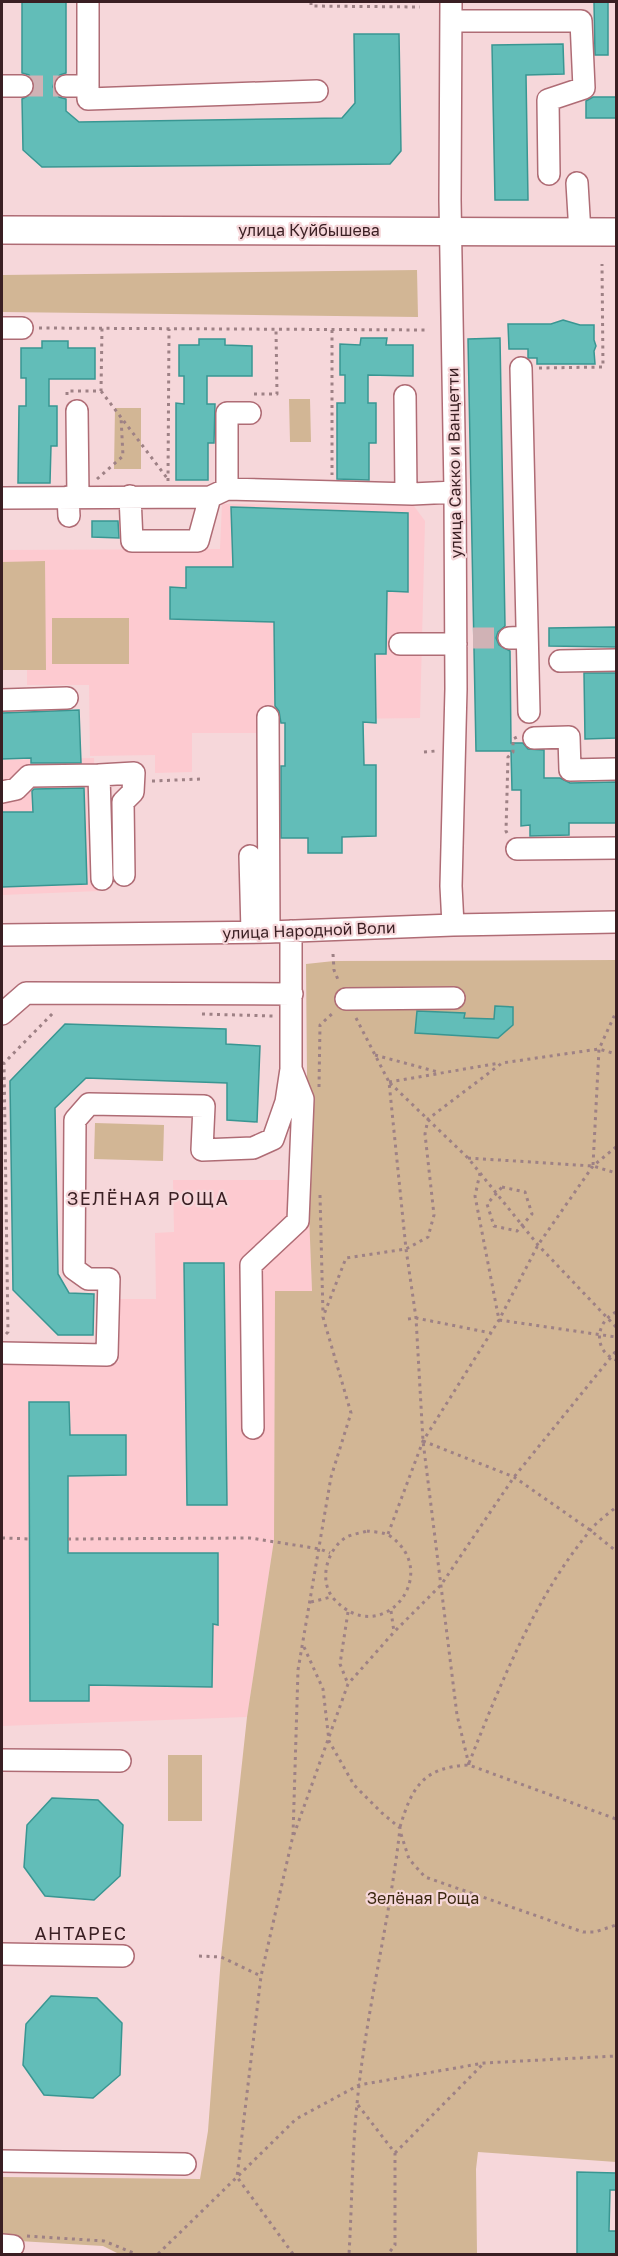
<svg xmlns="http://www.w3.org/2000/svg" width="618" height="2256" font-family="'Golos Text',sans-serif">
  <rect width="100%" height="100%" fill="#f6d7da"/>
  <path fill="#fdcad0" d="M222 504 414 506 425 521 420 718 261 720 256 733H192V772L155 773V755L90 756 89 685H27V668L2 667V550L220 549Z
    M94 758 98 891 2 895V760Z
    M173 1180H308L312 1292 275 1291 274 1540 247 1717 2 1726V1361L119 1362 120 1299H156L155 1233 174 1232Z"/>
  <path fill="#d2b695" d="M417 270 418 317 2 312V275Z
    M289 399H310L311 442H290Z
    M115 408H141V469H114Z
    M45 561 46 670H2V562Z
    M52 618H129V664H52Z
    M616 960V2162L478 2152 476 2169 477 2254H119L103 2246 2 2240V2177L200 2179 208 2131 221 1957 247 1717 274 1540 275 1291H312L308 1188 306 964 334 961Z
    M95 1123 164 1125 163 1161 94 1159Z
    M168 1755H202V1821H168Z"/>
  <path fill="#62bdb8" stroke="#399692" stroke-width="1.5" d="M22 2H66V73L60 75 55 79 53 87 59 97 66 99V111L79 122 342 118 355 103 354 34H399L401 151 390 164 42 167 23 150 22 99 33 93 35 85 29 75 22 73Z
    M594 2H608V55H595Z
    M563 44 564 74 526 75 528 200H495L492 45Z
    M593 97H616V118H586V101Z
    M563 320 580 325H594V340L596 346 594 351 595 364H537V358H528V349H509L508 324H551Z
    M361 338H387L386 345H413V376L368 375V403H376V443H369V480L337 479V403H345V375H340V344L360 345Z
    M500 338 505 626 498 632 496 638 499 645 510 651 511 743H523L528 749 544 750V778H560L570 783 616 782V823H569V835L530 836V825L521 826V790H512L511 751H476L468 339Z
    M199 339H225V345L252 346V376H207V404H215L214 443H208V480H176V403L184 404V376H179V345H199Z
    M42 341H68V348H95V379H49V406H57V446H51L50 483H18L19 406H26V378H21V348H42Z
    M231 507 408 513V592L387 591 386 654H375L376 723 363 722 364 765H376V836L342 837V853H308V838H281V766H285V723H281L279 711 275 706 274 622 170 619V587L186 588V567H233Z
    M92 521H118L119 538 92 537Z
    M616 627V647L549 646V628Z
    M584 673H616V738L585 739Z
    M79 710 81 763H31V758L2 759V713Z
    M84 788 87 884 2 887V812H33L32 791 34 789Z
    M495 1006 513 1007V1025L498 1038 415 1033 417 1011 465 1013 464 1018 494 1019Z
    M65 1024 226 1029V1044L260 1046 257 1122 227 1120V1083L86 1078 55 1108 58 1274 69 1293 94 1294 93 1335H58L13 1290 10 1081Z
    M184 1263H224L227 1505H187Z
    M29 1402H69L70 1435H126V1475L68 1476V1553H218V1625L213 1624 212 1687 89 1685V1701H30Z
    M52 1798 98 1800 123 1825 120 1876 94 1900 45 1896 24 1867 27 1825Z
    M51 1996 97 1998 122 2023 120 2075 93 2098 44 2095 23 2065 26 2024Z
    M577 2172 616 2173V2190H610L609 2231H616V2254H577Z"/>
  <g fill="none" stroke-linecap="round" stroke-linejoin="round">
    <path stroke="#d0b2b5" stroke-width="21" stroke-dasharray="21 10" stroke-linecap="butt" d="M22 86H66
      M473 638H509"/>
    <defs>
      <path id="minor" d="M88 2V99L317 91
        M451 2 450 200 455 492 456 689 451 886 453 925
        M451 21H581L584 88 548 100 549 174
        M2 86H22
        M66 86H88
        M577 183 580 233
        M2 328H22
        M521 368 529 712
        M405 396 406 493
        M77 411 78 497
        M227 489V413H250
        M130 496 132 541H198L210 497
        M68 497 69 516
        M2 498 210 497 227 489 412 494 455 492
        M509 638 527 637
        M400 644H456
        M560 661 616 660
        M2 700 67 698
        M268 717 269 932
        M534 738 569 737 570 770 616 769
        M99 775 134 773 133 792 123 802 124 875
        M2 792 16 789 29 776 99 775 102 879
        M517 849 616 848
        M250 856 252 932
        M2 935 269 932 453 925 616 922
        M346 999 454 998
        M2 1014 26 993 292 994
        M2 1353 107 1355 109 1279H88L74 1269 75 1120 89 1104 204 1106 202 1150 253 1148 273 1139 286 1102 291 1069V931
        M253 1428 251 1265 298 1221 303 1099 291 1069
        M2 1760 120 1761
        M2 1954 123 1956
        M2 2161 185 2164
        M2 2245 13 2246"/>
      <path id="major" d="M2 230 616 232"/>
    </defs>
    <use href="#minor" stroke="#af6c75" stroke-width="24"/>
    <use href="#major" stroke="#af6c75" stroke-width="30"/>
    <path stroke="#9e8185" stroke-width="3" stroke-dasharray="3 4.5" stroke-linecap="butt" d="M311 2V6L420 7
      M39 328 427 330
      M332 330V475
      M539 368 603 367 602 264
      M101 391 167 478
      M254 394H277L276 330
      M67 395V391H101L102 328
      M97 479 123 456 121 417
      M168 481 169 329
      M424 752 436 751
      M152 781 201 779
      M507 833 506 831 508 757 513 752V739L517 737
      M333 954 334 970 339 982
      M202 1014 273 1016
      M356 1018 389 1082 406 1249 416 1318 423 1441 457 1715 469 1765
      M375 1055 438 1072
      M389 1082 500 1063
      M390 1083 468 1158 538 1245 616 1327
      M319 1087 320 1025 334 1012
      M468 1158 593 1166 616 1173
      M593 1165 599 1049 616 1012
      M480 1173 475 1196 499 1320 616 1337
      M502 1187 525 1192 532 1214 517 1231 494 1226 487 1204Z
      M320 1195 323 1315
      M616 1312C595 1322 593 1351 616 1360
      M408 1319 416 1318 491 1333
      M6 1334 8 1332 4 1063 55 1011
      M423 1441 514 1477 590 1530 616 1551
      M367 1531C374 1532 384 1532 390 1536 444 1574 381 1651 334 1599 318 1581 327 1550 345 1538 351 1534 361 1533 367 1531Z
      M388 1534 423 1441 499 1320 538 1245 593 1166 616 1147
      M2 1538 31 1539
      M68 1539 250 1538 320 1549 330 1553
      M311 1602 331 1597
      M391 1611 394 1632
      M348 1612 340 1664 348 1684
      M304 1647 323 1689 329 1741 354 1785 382 1813 400 1828C390 1920 366 2011 357 2104 352 2154 352 2204 349 2254
      M469 1763C500 1685 535 1597 589 1532 596 1522 607 1515 616 1507
      M400 1827C412 1787 423 1767 469 1765L616 1819
      M401 1834 409 1859 425 1877 583 1932H595L616 1925
      M293 1835 298 1670 331 1477 351 1413 323 1317 346 1258 406 1249 428 1237 434 1215 425 1134 428 1119 502 1063 599 1049 616 1054
      M199 1956 221 1957 261 1976
      M358 2105 395 2153V2245L388 2254
      M395 2153 484 2063
      M27 2236 104 2241 136 2254
      M158 2254 237 2177 261 1976 292 1840 348 1684 394 1632 441 1585 514 1477 616 1351
      M293 2254 237 2177 296 2119 359 2085 484 2063 616 2056"/>
    <use href="#minor" stroke="#fff" stroke-width="21"/>
    <use href="#major" stroke="#fff" stroke-width="27"/>
  </g>
  <g text-anchor="middle" stroke-width="4.5" stroke-linejoin="round" paint-order="stroke">
    <g font-size="16" fill="#3a1f23" stroke="#f6d7da">
      <text x="309" y="236">улица Куйбышева</text>
      <text transform="translate(454 463) rotate(-91)" y="6">улица Сакко и Ванцетти</text>
      <text transform="translate(309 930) rotate(-2)" y="6">улица Народной Воли</text>
    </g>
    <g font-size="16" fill="#3b2810" stroke="#f6d7da">
      <text x="423" y="1904">Зелёная Роща</text>
    </g>
    <g font-size="18" letter-spacing="1.5" fill="#3a1f23" stroke="#f6d7da">
      <text x="148" y="1205">ЗЕЛЁНАЯ РОЩА</text>
      <text x="81" y="1940">АНТАРЕС</text>
    </g>
  </g>
  <rect width="618" height="2256" fill="none" stroke="#3a1f23" stroke-width="6"/>
</svg>
